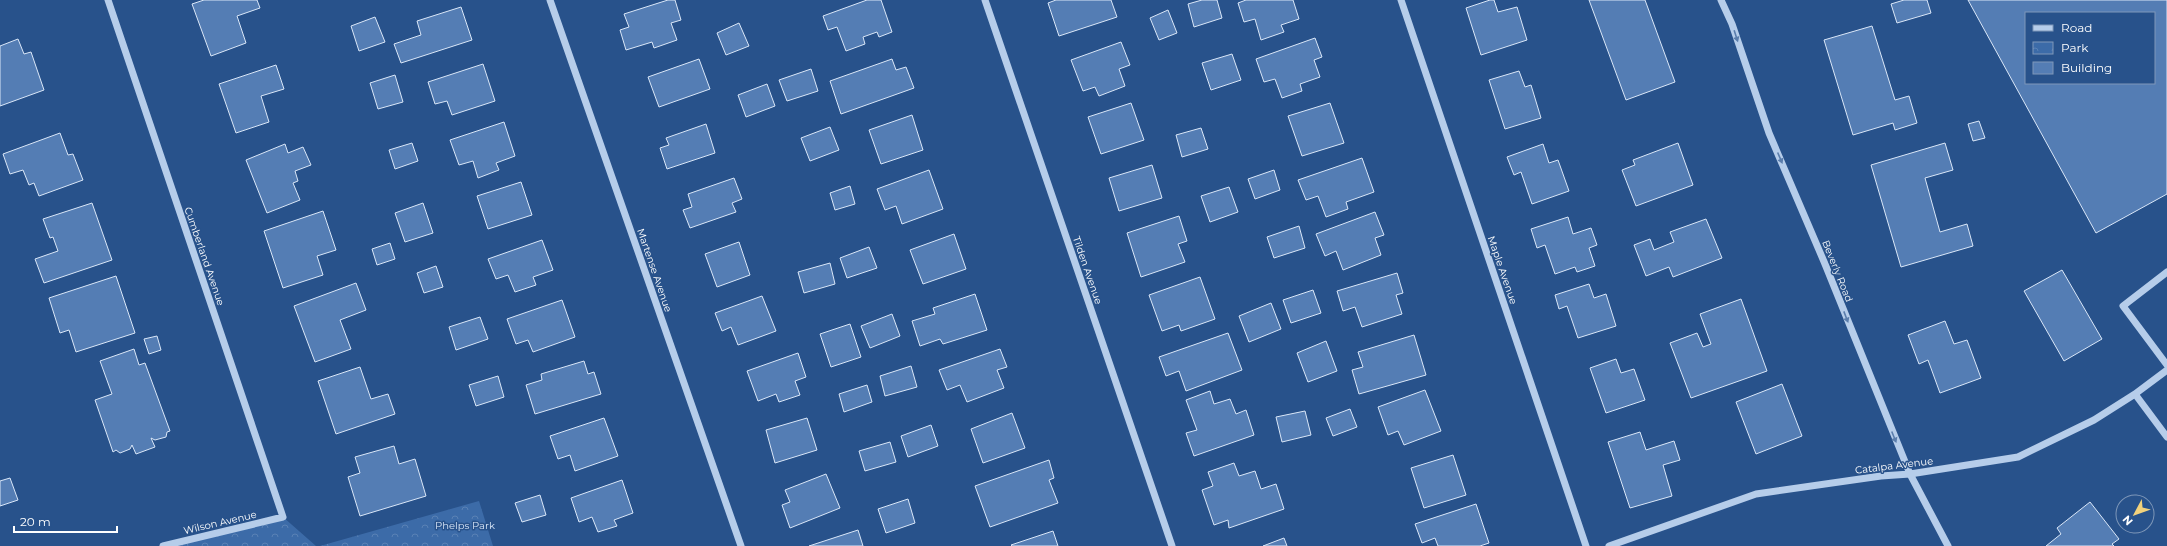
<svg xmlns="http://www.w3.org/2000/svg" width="2167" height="546" font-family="Montserrat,sans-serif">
  <defs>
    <pattern id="park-crowns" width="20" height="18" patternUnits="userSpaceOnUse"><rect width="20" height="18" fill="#3c6ba8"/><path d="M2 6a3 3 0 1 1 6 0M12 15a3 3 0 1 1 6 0" fill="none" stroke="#5981b5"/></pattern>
  </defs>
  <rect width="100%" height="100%" fill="#28528b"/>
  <path fill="url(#park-crowns)" d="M479 501 493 546H320Z
    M283 517 316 546H163Z"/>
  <path fill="#547db4" stroke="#dae7f8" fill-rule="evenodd" d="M204 0H257L260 8 237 16 246 43 211 56 192 4Z
    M668 0H675L681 20 671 23 677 40 654 48 652 42 626 50 620 30 629 27 624 14Z
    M867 0H881L892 32 879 37 877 32 863 37 865 44 846 51 837 27 828 30 823 16Z
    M1056 0H1111L1117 17 1059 36 1048 3Z
    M1202 0H1217L1222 18 1194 27 1188 4Z
    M1246 0H1293L1299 19 1281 25 1284 32 1261 40 1255 19 1244 22 1238 3Z
    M1490 0H1494L1498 12 1517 7 1527 40 1481 55 1466 8Z
    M1589 0H1645L1675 82 1626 100Z
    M1904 0H1927L1931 13 1897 23 1891 4Z
    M1968 0H2167V194L2096 233ZM2026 13H2154V83H2026Z
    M461 7 472 40 401 63 394 44 421 35 417 21Z
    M1168 10 1177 33 1159 40 1150 18Z
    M375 17 385 42 359 51 351 26Z
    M739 23 749 46 726 55 717 33Z
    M1872 26 1895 100 1909 96 1917 123 1895 130 1893 123 1853 135 1824 40Z
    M1315 38 1322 57 1314 60 1320 77 1300 84 1302 91 1282 98 1275 79 1264 82 1256 59Z
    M18 39 24 54 31 52 44 90 0 106V46Z
    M1121 42 1130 65 1119 69 1125 86 1099 96 1095 87 1083 91 1071 60Z
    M1232 54 1241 80 1211 90 1202 63Z
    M699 59 710 89 659 107 648 77Z
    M892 59 896 70 906 67 914 88 841 114 830 81Z
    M483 64 495 101 452 115 447 101 435 104 428 82Z
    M276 65 284 89 261 96 269 122 236 133 219 84Z
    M811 69 818 91 787 101 779 80Z
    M1519 71 1525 87 1531 85 1541 118 1505 129 1489 80Z
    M395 75 403 102 378 109 370 83Z
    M767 84 775 106 746 117 738 95Z
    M1131 103 1144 140 1101 154 1088 117Z
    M1330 103 1344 143 1302 156 1288 116Z
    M912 115 923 150 881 164 869 130Z
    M1979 121 1985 138 1973 141 1968 124Z
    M504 122 515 156 496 163 499 170 478 178 473 161 459 165 450 140Z
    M706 124 715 153 667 169 660 148 669 145 666 138Z
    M830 127 839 150 810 161 801 138Z
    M1201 128 1208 149 1182 157 1176 135Z
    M60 133 68 155 73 154 83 180 39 196 34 183 29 185 23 170 10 174 3 154Z
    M412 143 418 161 395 169 389 150Z
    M1678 143 1693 185 1636 206 1622 170 1635 165 1633 160Z
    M1945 143 1953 170 1925 178 1940 232 1967 224 1973 246 1901 267 1871 165Z
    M285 144 288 153 303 147 311 165 295 171 298 181 293 183 300 200 267 213 246 160Z
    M1543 144 1549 163 1558 160 1569 191 1532 204 1521 172 1514 175 1507 157Z
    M1362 158 1374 192 1346 202 1348 209 1326 217 1318 196 1306 200 1298 180Z
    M1152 165 1162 198 1119 211 1109 178Z
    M929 170 943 209 902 224 896 206 885 210 877 189Z
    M1274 170 1280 190 1255 199 1248 179Z
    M734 178 742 199 732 203 736 212 690 228 683 210 692 207 688 194Z
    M521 182 532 215 488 229 477 196Z
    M850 186 855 204 835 210 830 193Z
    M1229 187 1238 212 1210 222 1201 196Z
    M92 203 112 260 44 283 35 259 58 251 53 237 50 238 43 219Z
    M423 203 433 233 405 242 395 213Z
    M323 211 336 250 317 256 323 275 283 288 264 231Z
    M1375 212 1384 235 1375 238 1381 255 1343 270 1336 251 1325 256 1316 234Z
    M1179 216 1187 241 1178 244 1185 262 1141 277 1127 233Z
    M1568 217 1573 234 1591 228 1597 245 1589 248 1595 266 1577 272 1575 267 1555 274 1545 245 1537 248 1531 229Z
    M1706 219 1722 258 1673 277 1669 267 1646 276 1634 245 1650 239 1654 250 1674 242 1670 232Z
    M1299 226 1305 248 1274 258 1267 237Z
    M954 234 966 269 923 284 910 250Z
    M542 240 553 270 533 277 536 285 515 292 508 275 496 279 488 259Z
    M739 242 750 275 717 287 705 254Z
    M390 243 395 259 377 265 372 249Z
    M869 247 877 268 847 278 840 258Z
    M830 263 835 284 804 293 798 272Z
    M436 266 443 287 424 293 417 273Z
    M2062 270 2102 339 2064 361 2024 291Z
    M1397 273 1403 293 1396 295 1402 314 1362 327 1355 307 1343 311 1337 291Z
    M116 276 135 333 76 352 69 330 60 333 49 298Z
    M1200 277 1215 319 1181 331 1179 325 1162 331 1149 295Z
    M356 283 366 310 340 320 351 349 315 362 294 306Z
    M1589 284 1594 298 1606 294 1616 326 1578 338 1567 306 1559 309 1555 295Z
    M1313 290 1321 313 1291 323 1283 300Z
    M975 294 987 330 943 344 940 339 920 346 912 321 935 314 933 308Z
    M762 296 776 331 738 345 731 327 722 331 715 313Z
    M1741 299 1767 371 1691 398 1670 343 1697 333 1703 347 1711 344 1700 314Z
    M562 300 575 337 533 352 528 340 516 344 507 319Z
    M1271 303 1281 329 1249 342 1239 316Z
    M892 314 900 336 870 348 861 326Z
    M480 317 488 339 456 350 449 327Z
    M1945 321 1954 344 1967 340 1981 378 1940 393 1928 360 1919 364 1908 335Z
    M850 324 861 357 831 367 820 334Z
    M1228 333 1242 370 1186 391 1179 371 1166 376 1159 357Z
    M1414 335 1426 375 1359 394 1352 370 1363 367 1358 352Z
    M157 336 161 350 149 354 144 339Z
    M1326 341 1337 371 1308 382 1297 353Z
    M134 349 139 365 145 363 170 431 167 432 166 437 155 440 151 438 155 447 136 454 132 445 130 449 120 453 116 450 113 452 95 400 112 394 100 361Z
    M1000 349 1007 367 997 370 1004 388 967 402 960 385 947 390 939 370Z
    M798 353 806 377 795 381 800 395 779 402 776 394 758 401 747 371Z
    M1616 359 1621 373 1634 369 1645 400 1606 413 1590 368Z
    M584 361 588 374 594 372 601 394 535 414 526 385 542 380 541 374Z
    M911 366 917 387 885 396 880 376Z
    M360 367 371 399 388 394 395 414 336 434 318 381Z
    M498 376 504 397 476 406 469 385Z
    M1782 384 1802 436 1756 454 1736 402Z
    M867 385 872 402 844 412 839 394Z
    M1425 390 1441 431 1404 445 1398 431 1388 435 1378 407Z
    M1210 391 1214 404 1230 399 1236 414 1246 410 1254 435 1194 456 1186 433 1197 430 1186 400Z
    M1350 409 1357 427 1333 436 1326 418Z
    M1305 411 1311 435 1282 442 1276 417Z
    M1012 413 1025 448 983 463 971 429Z
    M604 418 618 456 575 471 570 455 558 459 550 436Z
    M807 418 817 450 775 463 766 430Z
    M931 425 938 446 908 457 901 436Z
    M1640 432 1646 450 1674 441 1680 460 1663 465 1672 496 1630 508 1608 442Z
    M890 442 896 462 865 471 859 451Z
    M394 446 399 464 415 459 426 496 360 516 348 477 360 473 355 457Z
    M1453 455 1466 495 1424 508 1411 468Z
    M1049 460 1054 478 1049 480 1058 503 990 527 975 486Z
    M1234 463 1239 476 1255 471 1261 489 1276 484 1284 509 1229 528 1228 520 1214 525 1202 490 1213 486 1208 472Z
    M826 474 840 508 790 528 782 505 790 502 785 490Z
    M10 478 18 500 0 506V481Z
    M622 480 633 513 614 520 617 526 598 532 592 517 579 522 571 498Z
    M540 495 546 515 522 522 515 503Z
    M908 499 915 523 886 533 878 509Z
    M2090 502 2119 539 2112 544 2114 546H2046L2061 534 2057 528Z
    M1476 504 1489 543 1480 546H1438L1435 538 1422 543 1415 524Z
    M858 530 863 546H809Z
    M1053 531 1058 546H1012L1011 545Z
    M1284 538 1287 546H1263Z"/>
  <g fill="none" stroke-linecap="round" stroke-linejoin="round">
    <path stroke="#b6cdea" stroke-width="7" d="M108 0 283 517 163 546
      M550 0 741 546
      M985 0 1172 546
      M1401 0 1586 546
      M1721 0 1732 24 1769 133 1825 264 1910 474 1948 546
      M2167 272 2123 306 2167 365
      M2135 394 2167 437
      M1609 546 1756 494 1881 476 1910 474 2018 457 2094 420 2135 394 2167 370"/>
  </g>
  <defs><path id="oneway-solid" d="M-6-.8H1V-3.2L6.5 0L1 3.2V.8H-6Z"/></defs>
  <g fill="#5a7dac">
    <use href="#oneway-solid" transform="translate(1736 36) rotate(72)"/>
    <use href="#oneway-solid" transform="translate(1780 158) rotate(67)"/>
    <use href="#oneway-solid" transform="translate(1846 317) rotate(69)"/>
    <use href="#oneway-solid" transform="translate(1894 437) rotate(68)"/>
  </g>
  <g text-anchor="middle" stroke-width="3" stroke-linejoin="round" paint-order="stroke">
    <g font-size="10" fill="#fff" stroke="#28528b">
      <text transform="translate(205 256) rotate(71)" y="4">Cumberland Avenue</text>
      <text transform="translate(655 270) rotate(71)" y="4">Martense Avenue</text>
      <text transform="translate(1088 270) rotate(71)" y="4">Tilden Avenue</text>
      <text transform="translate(1503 270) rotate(71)" y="4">Maple Avenue</text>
      <text transform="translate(1838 271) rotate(68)" y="4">Beverly Road</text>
      <text transform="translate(1894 465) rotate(-7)" y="4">Catalpa Avenue</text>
      <text transform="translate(220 522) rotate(-13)" y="4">Wilson Avenue</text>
    </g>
    <g font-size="10" fill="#dae7f8" stroke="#28528b">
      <text x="465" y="529">Phelps Park</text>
    </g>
  </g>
  <rect x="2025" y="12" width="130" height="72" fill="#28528b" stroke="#7e97b9"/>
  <rect x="2033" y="25" width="20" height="6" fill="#b6cdea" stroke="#7e97b9"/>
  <text x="2061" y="32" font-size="12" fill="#ffffff">Road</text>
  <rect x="2033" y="42" width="20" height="12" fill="url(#park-crowns)" stroke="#7e97b9"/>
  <text x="2061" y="52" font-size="12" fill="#ffffff">Park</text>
  <rect x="2033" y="62" width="20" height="12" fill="#547db4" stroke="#7e97b9"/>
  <text x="2061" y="72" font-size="12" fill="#ffffff">Building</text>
  <g transform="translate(2135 514) rotate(229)"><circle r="19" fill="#28528b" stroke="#7e97b9"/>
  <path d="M0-3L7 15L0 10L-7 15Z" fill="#f2d27c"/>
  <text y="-6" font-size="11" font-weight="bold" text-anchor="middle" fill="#ffffff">N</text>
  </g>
  <path d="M14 526v6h103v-6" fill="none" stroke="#ffffff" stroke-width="2"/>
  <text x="20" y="526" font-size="12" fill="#ffffff" stroke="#28528b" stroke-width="3" paint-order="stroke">20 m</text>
</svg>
